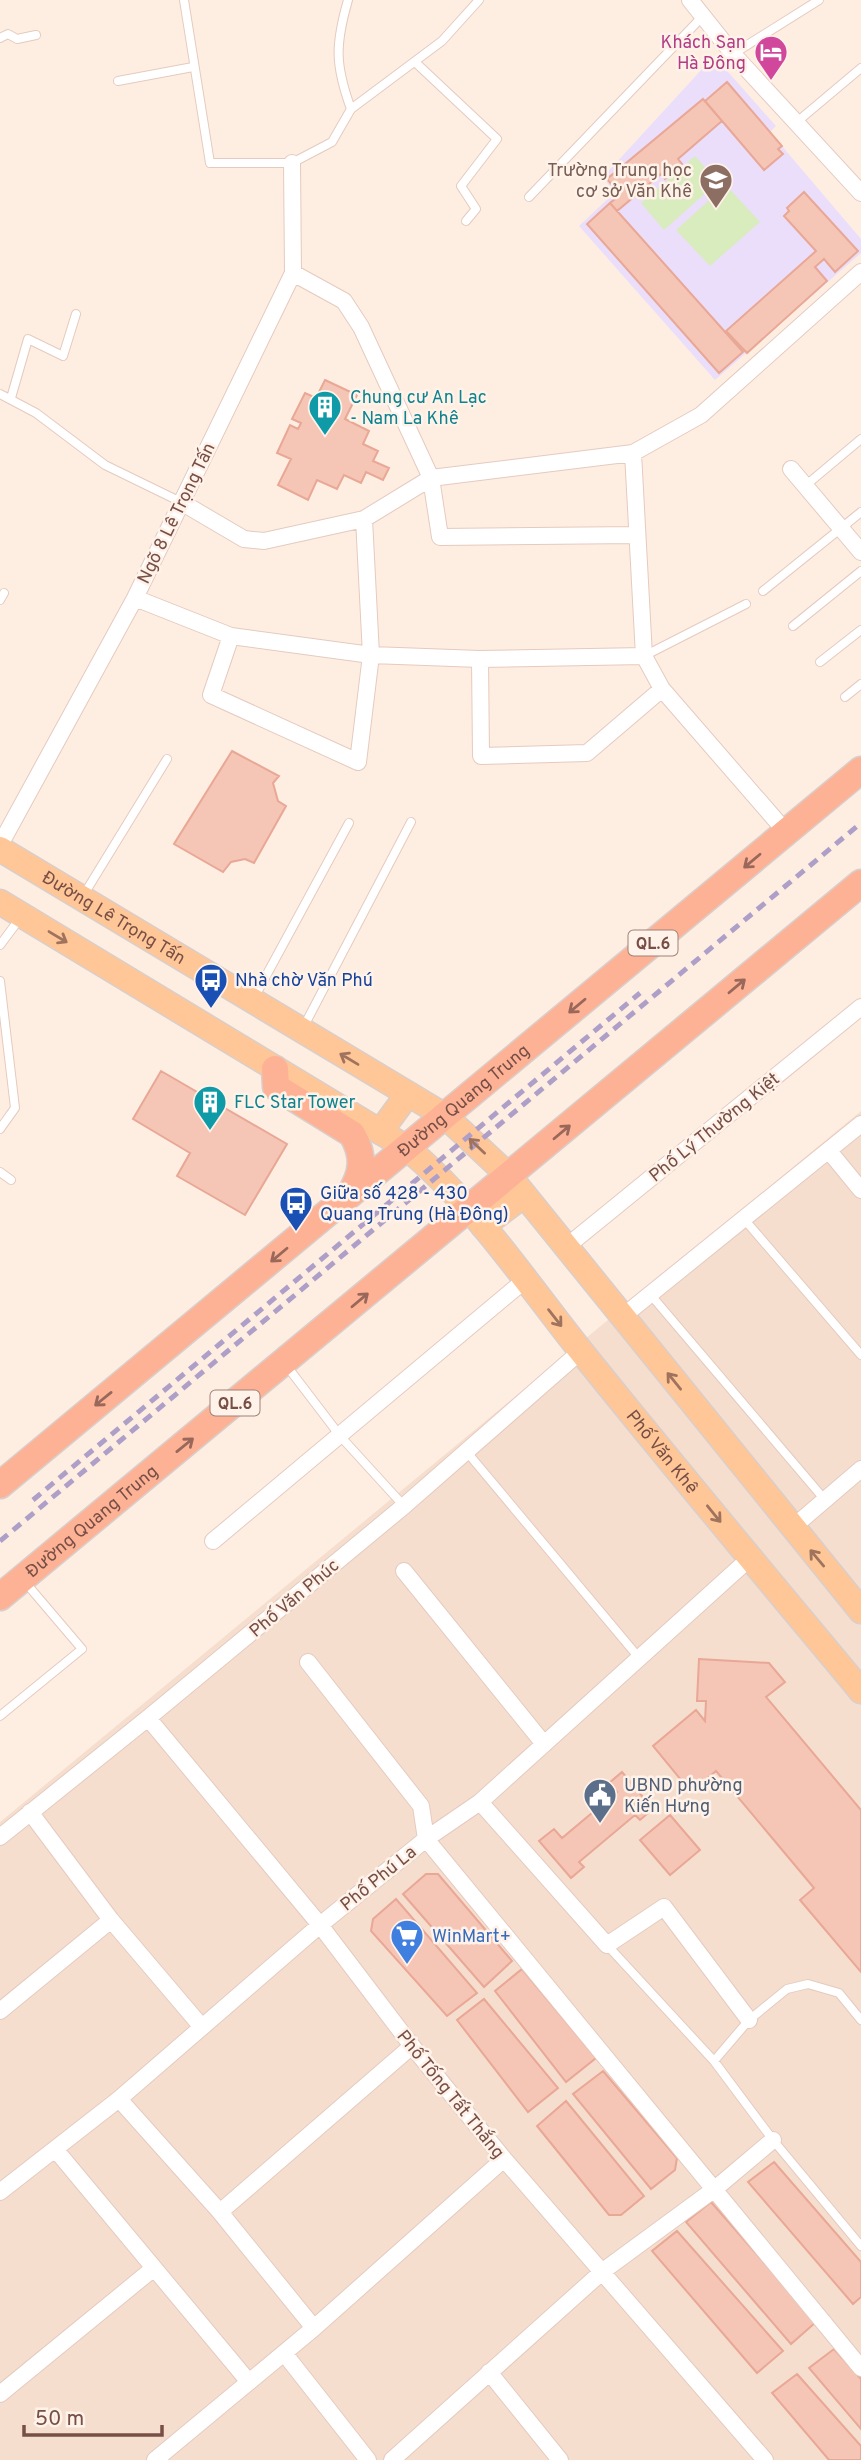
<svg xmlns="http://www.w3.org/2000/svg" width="861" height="2460" font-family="Overpass,sans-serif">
  <rect width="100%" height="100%" fill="#feeee1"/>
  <path fill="#f6decf" d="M861 1111V2460H0V1822Z"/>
  <path fill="#ebdefa" d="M714 56 776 126 770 132 861 239V253L715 380 579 226 614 193 603 177Z"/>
  <path fill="#d9ecbe" d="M695 156 718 182 664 230 641 203Z
    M726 185 760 222 710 266 676 230Z"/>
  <path fill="#f5c5b6" stroke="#e9a795" stroke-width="2" d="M727 82 782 146 778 149 783 154 764 170 705 101Z
    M703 99 722 121 678 159 682 164 665 179 661 174 617 211 610 203 620 195 607 179Z
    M804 192 858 251 835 272 824 259 815 267 827 281 747 353 726 331 816 251 784 216 789 211 787 208Z
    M610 203 743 352 719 373 587 224Z
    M325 380 357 395 345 419 369 431 363 444 378 451 373 461 389 468 383 480 366 472 361 483 344 475 337 489 317 480 308 500 278 485 291 459 277 453 290 425 298 429 301 423 292 419 305 393 316 398Z
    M232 751 279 776 273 783 278 801 286 806 254 863 245 859 231 862 223 872 174 844Z
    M161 1071 287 1144 245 1215 177 1176 190 1153 133 1119Z
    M699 1659 769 1663 785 1682 766 1697 861 1810V1972L800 1900 814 1888 716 1771 691 1792 653 1746 696 1710 705 1721 706 1701H697Z
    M622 1772 653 1809 640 1820 635 1815 579 1862 584 1867 571 1878 539 1841 554 1829 562 1838 617 1792 609 1783Z
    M670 1815 700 1850 670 1875 640 1840Z
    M426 1874H438L512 1961 484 1987 403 1894Z
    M396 1899 477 1993 447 2016 371 1931 373 1919Z
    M522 1969 596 2058 566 2082 495 1991Z
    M484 1999 558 2088 528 2112 457 2020Z
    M603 2071 677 2158 675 2170 651 2189 573 2094Z
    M566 2101 644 2196 621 2215H609L537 2126Z
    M774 2162 861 2262V2297L853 2304 748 2182Z
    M711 2202 816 2322 791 2344 686 2222Z
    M677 2231 783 2351 757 2373 652 2251Z
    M834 2349 861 2379V2429L809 2368Z
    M797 2374 861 2446V2460H829L772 2393Z"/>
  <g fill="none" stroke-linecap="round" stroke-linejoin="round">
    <defs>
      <path id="service" d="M184 0 210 163H292L332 142 351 109 442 41 479 0
        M348 0C335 45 335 65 351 109
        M0 38 8 34 17 39 36 35
        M733 54 819 0
        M415 62 497 139 461 186 476 209 466 221
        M118 81 193 67
        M798 121 861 68
        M529 197 702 17
        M0 394 36 413 105 465 181 502
        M11 398 28 339 63 356 76 314
        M805 486 861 439
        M763 591 861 512
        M0 600 4 593
        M793 626 861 571
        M644 656 746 604
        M820 662 861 630
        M845 697 861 684
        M83 896 167 759
        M0 945 21 917
        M0 981 15 1108 0 1129
        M254 998 349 823
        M303 1028 411 822
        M0 1172 11 1180
        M744 1219 861 1355
        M650 1294 825 1500
        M286 1365 341 1437 404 1506
        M466 1451 640 1659
        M0 1716 82 1649 25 1582
        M607 1945 714 2061
        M861 2020 839 1993 808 1984 787 1989 749 2020 714 2061 773 2140 861 2246"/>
      <path id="minor" d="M690 0 733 54 861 193
        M293 273 344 301 361 327 431 478 440 537 636 535
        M633 453 644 656 662 689 786 832
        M791 469 861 552
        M181 502 244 539 264 541 364 519 431 478 633 453 701 415 861 272
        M135 598 231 636 371 655 480 659 644 656
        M231 636 211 695 358 762 371 655 364 519
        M480 659 481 756 587 753 662 689
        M0 845 135 598 293 273 292 163
        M829 1151 861 1190
        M566 1247 861 1007
        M622 1317 861 1124
        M792 1528 861 1469
        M213 1541 525 1280
        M404 1571 544 1744
        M308 1662 421 1806 426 1839 861 2368
        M148 1718 320 1925 412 2046 504 2159 765 2460
        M480 1802 607 1945 664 1907 749 2020
        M30 1812 111 1920 201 2026
        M0 1837 148 1718 404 1506 581 1351
        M0 2011 111 1920
        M119 2099 220 2212 314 2328
        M55 2149 249 2382
        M0 2192 119 2099 320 1925 426 1839 480 1802 750 1558
        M220 2212 412 2046
        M284 2353 368 2460
        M489 2372 560 2460
        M0 2394 154 2268
        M155 2460 314 2328 504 2159
        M392 2460 603 2271 716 2188 773 2140"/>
      <g id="primary">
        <path id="s1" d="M0 849 445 1116 509 1176 861 1611"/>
        <path id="s2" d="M0 902 407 1148C475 1205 525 1281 580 1350 672 1465 767 1578 861 1691"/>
        <path d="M380 1132 408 1094"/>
        <path d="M483 1226 524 1195"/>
      </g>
      <g id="trunk">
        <path d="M275 1069 276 1087 352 1134C365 1156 363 1173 350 1194"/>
        <path id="s3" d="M0 1485 861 770"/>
        <path id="s4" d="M0 1597 861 883"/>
      </g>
    </defs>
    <use href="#service" stroke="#e5cabf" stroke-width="10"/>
    <use href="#minor" stroke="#e5cabf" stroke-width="18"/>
    <use href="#primary" stroke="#d9cecb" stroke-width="27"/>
    <use href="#trunk" stroke="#d9cecb" stroke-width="29"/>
    <use href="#service" stroke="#fff" stroke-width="8"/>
    <use href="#minor" stroke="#fff" stroke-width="16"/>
    <use href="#primary" stroke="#ffc797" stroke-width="24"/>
    <use href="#trunk" stroke="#feb295" stroke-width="26"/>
    <path stroke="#ae9fc8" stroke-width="5" stroke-dasharray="10 7" stroke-linecap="butt" d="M33 1500 640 993
      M0 1541 861 823"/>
  </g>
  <defs><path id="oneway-shaft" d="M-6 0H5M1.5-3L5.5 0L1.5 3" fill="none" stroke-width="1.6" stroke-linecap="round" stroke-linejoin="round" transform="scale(1.75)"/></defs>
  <g stroke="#99685a">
    <use href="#oneway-shaft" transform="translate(752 861) rotate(140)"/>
    <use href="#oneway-shaft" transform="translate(737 986) rotate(-40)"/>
    <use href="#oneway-shaft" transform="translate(577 1006) rotate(140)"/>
    <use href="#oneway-shaft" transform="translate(562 1132) rotate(-40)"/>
    <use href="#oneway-shaft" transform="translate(279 1255) rotate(140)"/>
    <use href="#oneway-shaft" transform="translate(360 1300) rotate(-40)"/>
    <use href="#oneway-shaft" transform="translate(103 1399) rotate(141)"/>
    <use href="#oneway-shaft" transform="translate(185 1445) rotate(-39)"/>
  </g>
  <g stroke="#a0735e">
    <use href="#oneway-shaft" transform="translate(58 937) rotate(31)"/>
    <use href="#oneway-shaft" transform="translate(349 1059) rotate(-149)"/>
    <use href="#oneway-shaft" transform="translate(477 1146) rotate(-137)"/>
    <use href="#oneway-shaft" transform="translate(555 1318) rotate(52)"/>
    <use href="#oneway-shaft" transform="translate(674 1381) rotate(-129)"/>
    <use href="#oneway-shaft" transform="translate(714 1514) rotate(51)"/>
    <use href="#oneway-shaft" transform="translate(817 1558) rotate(-130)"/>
  </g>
  <defs>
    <symbol id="hotel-pin" viewBox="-11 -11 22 30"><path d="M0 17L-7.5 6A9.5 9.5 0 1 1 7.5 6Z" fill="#d1479c" stroke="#fff2e9"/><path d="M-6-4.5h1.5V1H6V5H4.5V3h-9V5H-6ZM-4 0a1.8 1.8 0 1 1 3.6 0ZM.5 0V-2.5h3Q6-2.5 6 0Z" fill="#fff"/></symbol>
    <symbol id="school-pin" viewBox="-11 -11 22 30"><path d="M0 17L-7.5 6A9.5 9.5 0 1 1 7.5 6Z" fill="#8d6e63" stroke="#fff2e9"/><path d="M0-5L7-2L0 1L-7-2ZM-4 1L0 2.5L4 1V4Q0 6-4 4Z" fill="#fff"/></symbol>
    <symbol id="building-pin" viewBox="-11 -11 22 30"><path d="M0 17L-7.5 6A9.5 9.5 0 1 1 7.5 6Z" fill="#0f9aa8" stroke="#fff2e9"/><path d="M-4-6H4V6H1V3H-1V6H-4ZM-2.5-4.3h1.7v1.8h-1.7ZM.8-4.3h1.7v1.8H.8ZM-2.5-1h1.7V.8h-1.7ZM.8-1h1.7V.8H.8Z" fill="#fff"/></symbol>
    <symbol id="bus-pin" viewBox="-11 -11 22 30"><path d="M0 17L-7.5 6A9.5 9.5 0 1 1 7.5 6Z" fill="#1a4fb4" stroke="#fff2e9"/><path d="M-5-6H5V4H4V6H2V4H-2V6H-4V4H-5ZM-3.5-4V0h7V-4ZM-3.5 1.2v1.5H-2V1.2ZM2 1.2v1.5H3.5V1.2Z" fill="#fff"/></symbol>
    <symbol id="civic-pin" viewBox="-11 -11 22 30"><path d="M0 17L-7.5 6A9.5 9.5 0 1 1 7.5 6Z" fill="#5c6f8a" stroke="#fff2e9"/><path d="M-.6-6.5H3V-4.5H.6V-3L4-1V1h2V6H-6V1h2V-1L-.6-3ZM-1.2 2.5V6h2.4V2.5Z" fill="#fff"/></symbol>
    <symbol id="supermarket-pin" viewBox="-11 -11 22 30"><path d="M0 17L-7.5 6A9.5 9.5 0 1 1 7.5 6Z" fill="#3f7fe0" stroke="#fff2e9"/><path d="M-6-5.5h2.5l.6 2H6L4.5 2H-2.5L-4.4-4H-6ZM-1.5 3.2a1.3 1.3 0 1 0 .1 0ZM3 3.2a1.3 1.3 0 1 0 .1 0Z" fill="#fff"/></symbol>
  </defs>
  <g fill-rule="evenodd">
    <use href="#hotel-pin" x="752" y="33" width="38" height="52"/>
    <use href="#school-pin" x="697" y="161" width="38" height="52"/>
    <use href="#building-pin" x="306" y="388" width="38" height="52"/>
    <use href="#bus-pin" x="192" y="961" width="38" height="52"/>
    <use href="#building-pin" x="191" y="1083" width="38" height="52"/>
    <use href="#bus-pin" x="277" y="1184" width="38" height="52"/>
    <use href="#civic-pin" x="581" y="1776" width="38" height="52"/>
    <use href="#supermarket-pin" x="388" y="1917" width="38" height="52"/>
  </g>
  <g text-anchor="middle" stroke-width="5" stroke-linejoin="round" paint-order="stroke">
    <g fill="#fff2e9" stroke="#a08077" stroke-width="2">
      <rect x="628.5" y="930.5" width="49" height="25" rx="5"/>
      <rect x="210.5" y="1390.5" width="49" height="25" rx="5"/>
    </g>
    <g font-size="16" font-weight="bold" fill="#774f46">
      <text x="653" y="949">QL.6</text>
      <text x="235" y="1409">QL.6</text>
    </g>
    <g font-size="18" fill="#b23c85" stroke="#fff2e9" text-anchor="end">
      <text x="746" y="48">Khách Sạn<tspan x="746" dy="21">Hà Đông</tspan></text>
    </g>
    <g font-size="18" fill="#785e54" stroke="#fff2e9" text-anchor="end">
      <text x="692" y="176">Trường Trung học<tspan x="692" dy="21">cơ sở Văn Khê</tspan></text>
    </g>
    <g font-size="18" fill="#0d838f" stroke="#fff2e9" text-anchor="start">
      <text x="350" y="403">Chung cư An Lạc<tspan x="350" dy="21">- Nam La Khê</tspan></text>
      <text x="234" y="1108">FLC Star Tower</text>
    </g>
    <g font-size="18" fill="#774f46" stroke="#fff2e9">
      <text transform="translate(176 513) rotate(-64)" y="6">Ngõ 8 Lê Trọng Tấn</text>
      <text dy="6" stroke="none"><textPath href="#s1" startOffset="133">Đường Lê Trọng Tấn</textPath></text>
      <text dy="6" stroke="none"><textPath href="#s3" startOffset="602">Đường Quang Trung</textPath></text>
      <text transform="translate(714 1127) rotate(-39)" y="6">Phố Lý Thường Kiệt</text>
      <text dy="6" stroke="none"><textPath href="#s2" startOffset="873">Phố Văn Khê</textPath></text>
      <text dy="6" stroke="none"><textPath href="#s4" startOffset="119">Đường Quang Trung</textPath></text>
      <text transform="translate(294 1598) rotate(-40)" y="6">Phố Văn Phúc</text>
      <text transform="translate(378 1878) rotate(-39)" y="6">Phố Phú La</text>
      <text transform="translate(451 2094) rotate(51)" y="6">Phố Tống Tất Thắng</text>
    </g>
    <g font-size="18" fill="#164399" stroke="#fff2e9" text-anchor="start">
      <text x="235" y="986">Nhà chờ Văn Phú</text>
      <text x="320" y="1199">Giữa số 428 - 430<tspan x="320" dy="21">Quang Trung (Hà Đông)</tspan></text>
    </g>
    <g font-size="18" fill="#4e5e75" stroke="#fff2e9" text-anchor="start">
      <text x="624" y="1791">UBND phường<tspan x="624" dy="21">Kiến Hưng</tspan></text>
    </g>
    <g font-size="18" fill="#366cbe" stroke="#fff2e9" text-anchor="start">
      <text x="432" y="1942">WinMart+</text>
    </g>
  </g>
  <path d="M24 2425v10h138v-10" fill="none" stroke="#774f46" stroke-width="3.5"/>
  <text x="35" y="2425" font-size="21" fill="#774f46" stroke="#fff2e9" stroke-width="5" paint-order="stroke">50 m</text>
</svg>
